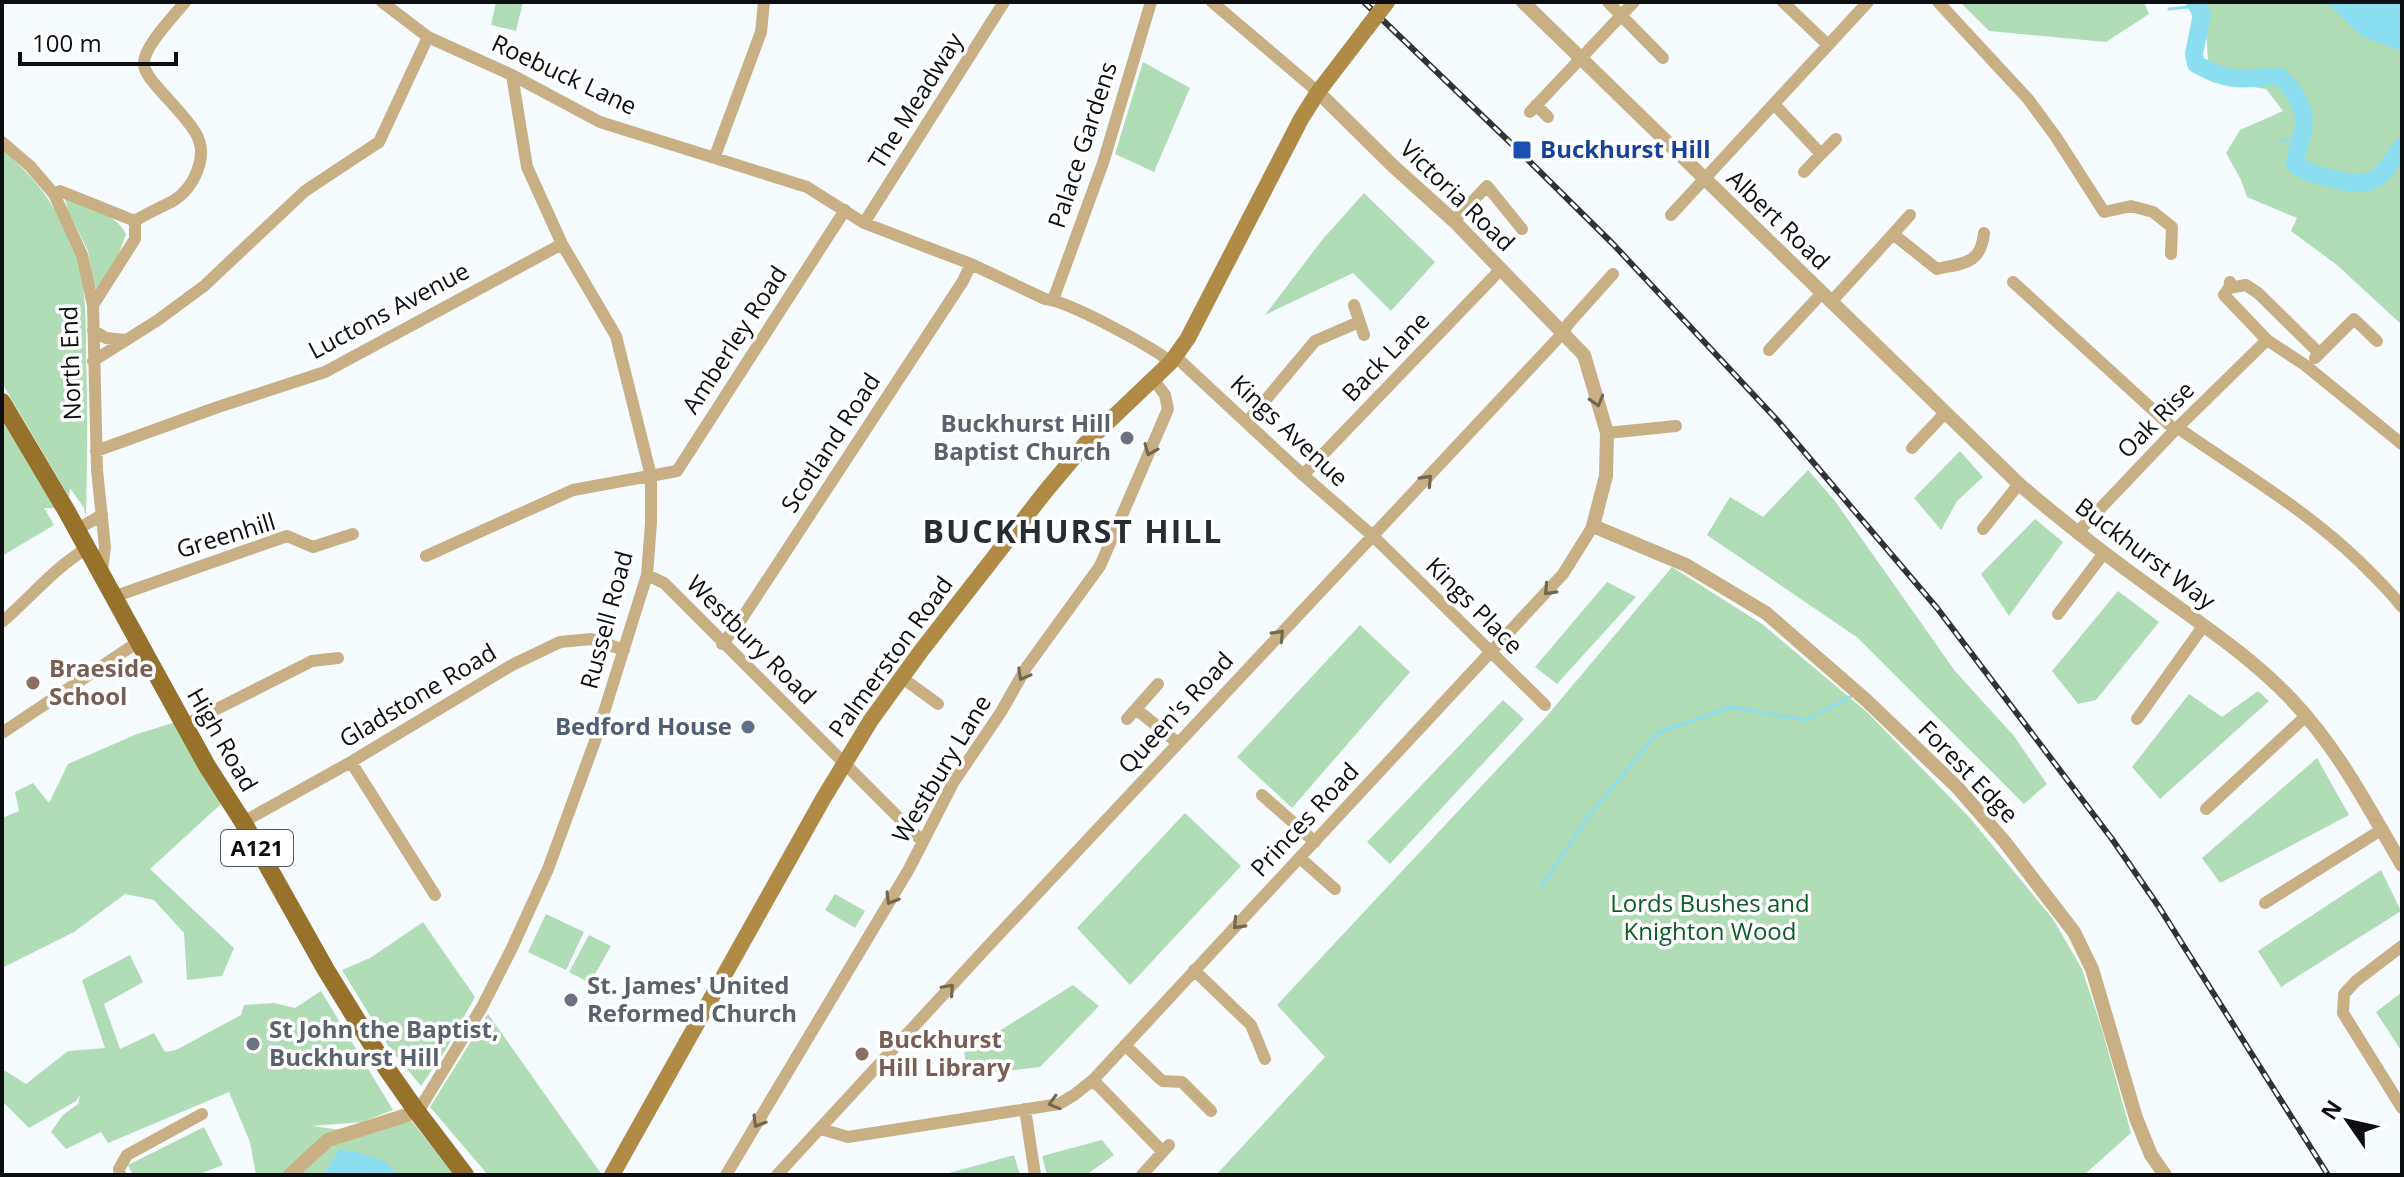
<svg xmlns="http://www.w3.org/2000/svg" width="2404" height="1177" font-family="'Open Sans',sans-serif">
  <rect width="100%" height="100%" fill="#f6fbff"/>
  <path fill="#b1ddb6" d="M496 2H523L516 31 491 25Z
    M1960 2H2144L2149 14 2106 42 1989 31Z
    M2178 2H2402V325L2337 265 2291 231 2297 218 2247 197 2241 180 2226 153 2240 130 2283 111 2266 89 2209 80 2206 28 2194 7Z
    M1143 62 1190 88 1154 172 1115 154Z
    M2 150C40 179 74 230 82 278 86 304 86 331 86 358 88 411 87 465 86 518L84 508 70 488 69 497 2 383Z
    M1364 193 1435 262 1391 311 1353 273 1265 315 1322 240Z
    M65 199C86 207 116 213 126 234L117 259 98 288 94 287 88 251 68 211Z
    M2 410 60 508H44L54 525 2 556Z
    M1960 451 1983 477 1957 501 1941 530 1914 498Z
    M1808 470 1835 501 1955 671 2014 736 2047 784 2024 804 1858 638 1707 535 1730 497 1763 517Z
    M2035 519 2063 542 2009 616 1981 574Z
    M1672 567 1762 624 1868 713 1970 818 2053 919 2082 969 2101 1026 2131 1133 2084 1175H1216L1325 1057 1277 1005 1546 717Z
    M1607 582 1636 597 1557 684 1535 667Z
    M2118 591 2159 622 2096 700 2078 704 2052 671Z
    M1360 625 1410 672 1292 808 1237 757Z
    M2258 691 2269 701 2160 799 2132 767 2189 694 2222 717Z
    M1503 700 1524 719 1390 864 1367 842Z
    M176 722 221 804 150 869 234 948 222 976 187 980 184 933 154 900 125 894 74 932 2 968V818L19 811 15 792 33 783 49 803 68 764 137 734Z
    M2317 758 2349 815 2220 883 2202 858Z
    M1185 813 1241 866 1130 985 1077 928Z
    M2381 870 2401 911 2281 987 2258 951Z
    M835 894 865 911 855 928 825 910Z
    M546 914 584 932 566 970 528 952Z
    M423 922 475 997 446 1049 421 1086 391 1050 342 970 370 958Z
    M589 935 611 946 590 983 569 972Z
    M130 955 143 982 104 1004 120 1049 154 1033 165 1052 176 1050 241 1015 244 1005 274 1003 295 1008 321 991 393 1110 362 1122 312 1126 356 1132 407 1115 454 1175H256L250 1142 229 1092 108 1143 101 1132 66 1149 51 1132 63 1115 78 1104 80 1095 76 1101 29 1128 2 1101V1069L26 1084 68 1051 105 1048 82 980Z
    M1073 985 1099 1006 1040 1067 969 1075 964 1053Z
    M2402 992V1052L2376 1012Z
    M488 1014 602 1175H488L430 1107Z
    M204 1127 223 1165 197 1175H133L128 1165Z
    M1102 1140 1114 1155 1086 1175H1047L1042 1156Z
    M1014 1155 1020 1175H942Z"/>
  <path fill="#8cdff0" d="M2326 2H2402V51L2363 37Z
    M339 1150 353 1151 385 1161 398 1175H325L324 1173Z"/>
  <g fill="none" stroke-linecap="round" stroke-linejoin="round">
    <path stroke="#8cdff0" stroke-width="3" d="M2169 9 2198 6
      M2281 141 2302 139
      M1541 887 1589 816 1657 733 1730 707 1806 720 1852 696"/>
    <path stroke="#8cdff0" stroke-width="18" d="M2195 2 2202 14 2194 54 2196 64C2229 83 2243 79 2279 76 2298 93 2310 113 2301 140 2298 149 2295 154 2295 164 2306 173 2317 175 2330 178 2374 190 2377 182 2402 147"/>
    <path stroke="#c9b084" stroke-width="12" d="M382 2 428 37 512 75 600 122 807 187 864 223 971 264 1045 299C1069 301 1150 346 1171 362
      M1212 2 1318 92
      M1608 2 1663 58
      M1783 2 1828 45
      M1938 2 2028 99 2056 137 2104 212 2131 206 2153 212 2172 227 2171 254
      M1774 104 1821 154 1836 139
      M1536 105 1548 117
      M1530 112 1634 2
      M2 142 30 166 54 194 82 255 93 305 97 470 105 547 102 571 99 572
      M715 156 761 32 764 2
      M1804 172 1821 154
      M54 194 60 191 135 221
      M1671 215 1868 2
      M135 221C147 213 160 208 173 201 194 188 210 155 195 132 185 116 171 103 159 89 153 82 144 73 144 63 144 46 174 16 185 2
      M1454 221 1487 186 1522 229
      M864 223 1004 2
      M1893 234 1910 215
      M2013 282 2175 430
      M2230 282 2229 288 2224 295 2267 340 2305 365 2402 444
      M2229 288 2246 285 2258 293 2319 353
      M1053 300 1103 163 1151 2
      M1831 302 1893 234 1937 269C1964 263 1981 264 1984 233
      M93 305 135 239V221
      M1354 305 1364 335
      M93 330 106 338 126 340
      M1769 350 1822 293
      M1176 357 1303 475 1374 537 1545 705
      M2315 358 2354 319 2377 341
      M93 361 158 320 204 286 305 191 379 142 428 37
      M1247 422 1315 341 1359 322
      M2178 428C2240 471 2305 509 2360 562 2375 577 2390 591 2402 607
      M1607 433 1676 426
      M1912 448 1945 413
      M96 451 218 407 325 372 562 244
      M1303 475 1501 269
      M1983 529 2019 484
      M76 530 102 515
      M2077 533 2175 430 2267 340
      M426 556 573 490 677 471 845 210
      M647 575 664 583 923 842
      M113 597 287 536 313 547 353 534
      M2058 614 2104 553
      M2 622C30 598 54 568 86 549
      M722 644 737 626 963 281 971 264
      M901 677 938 704
      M1136 709 1178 743
      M1127 719 1158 684
      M2137 719 2204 625
      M185 725 312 661 338 658
      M2 733 138 642
      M351 762 435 895
      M1262 795 1315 842
      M2206 809 2306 716
      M243 822 351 762 512 665 560 642 591 639 624 650
      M1300 858 1335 889
      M2265 903 2381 830
      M2402 946 2356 981 2344 994 2343 1013 2402 1108
      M1194 970 1251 1025 1265 1059
      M1125 1045 1160 1079 1163 1081 1182 1082 1211 1111
      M1093 1080 1163 1152
      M415 1109 422 1105 482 1007 512 948 548 869 595 741 647 575 651 523V476L616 336 562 244 527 167 512 75
      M1025 1109 1035 1175
      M821 1129 848 1137 1059 1104 1074 1095 1093 1080 1563 574 1593 526
      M120 1175 119 1169 127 1155 202 1114
      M726 1175 909 869 953 783 1001 712 1026 668 1100 566 1168 409 1165 395 1154 380
      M777 1175 989 945 1562 334 1569 323 1613 274
      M1142 1175 1169 1145"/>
    <path stroke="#c9b084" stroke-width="14" d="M1523 2 2019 484C2062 521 2107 556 2153 589 2201 624 2250 656 2291 699 2338 748 2368 807 2402 865
      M1318 92 1393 166 1454 221 1584 355 1607 433 1606 476 1593 526 1686 565 1766 613 1866 700 1957 787 2004 841 2074 932 2092 969 2136 1118 2151 1155 2165 1175
      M290 1175 328 1140 407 1115 415 1109"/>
    <path stroke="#af8b46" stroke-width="16" d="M612 1175 823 799 871 720 921 651 1045 492 1086 443 1171 362 1188 338 1301 119 1318 92 1367 28"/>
    <path stroke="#96722b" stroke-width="18" d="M2 402 66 510 207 766 243 822 326 970 387 1069 415 1109 465 1175"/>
    <defs>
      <path id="rail" d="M1364 2 1519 151 1613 244 1778 421 1937 608 2112 839 2159 907 2328 1175"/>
    </defs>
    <use href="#rail" stroke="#303236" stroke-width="6"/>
    <use href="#rail" stroke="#fff" stroke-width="3" stroke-dasharray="9" stroke-linecap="butt"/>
    <path stroke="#af8b46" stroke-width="16" d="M1367 28 1387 2"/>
  </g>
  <defs><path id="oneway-chevron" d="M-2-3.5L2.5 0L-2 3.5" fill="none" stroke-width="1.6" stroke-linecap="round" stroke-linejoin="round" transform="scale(2)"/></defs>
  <g stroke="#746750">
    <use href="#oneway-chevron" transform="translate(1597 401) rotate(74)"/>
    <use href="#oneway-chevron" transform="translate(1150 450) rotate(113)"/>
    <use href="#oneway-chevron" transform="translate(1427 480) rotate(-47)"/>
    <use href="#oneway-chevron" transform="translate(1549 590) rotate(133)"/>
    <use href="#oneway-chevron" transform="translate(1279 635) rotate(-47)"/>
    <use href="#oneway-chevron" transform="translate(1023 675) rotate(119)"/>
    <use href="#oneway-chevron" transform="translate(891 899) rotate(121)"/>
    <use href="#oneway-chevron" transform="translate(1238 924) rotate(133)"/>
    <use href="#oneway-chevron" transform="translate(949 989) rotate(-48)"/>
    <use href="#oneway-chevron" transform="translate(1054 1103) rotate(164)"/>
    <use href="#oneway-chevron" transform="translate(758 1122) rotate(121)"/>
  </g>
  <rect fill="#1a4fb4" stroke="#fff" stroke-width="3" x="1512" y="140" width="20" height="20" rx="4"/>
  <g fill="#6b7280" stroke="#fff" stroke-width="3">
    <circle cx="1127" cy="438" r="8"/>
    <circle cx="571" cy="1000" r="8"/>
    <circle cx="253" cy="1044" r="8"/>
  </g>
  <g fill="#8d6e63" stroke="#fff" stroke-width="3">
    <circle cx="33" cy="683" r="8"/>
    <circle cx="862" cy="1054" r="8"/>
  </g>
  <circle fill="#5c6f8a" stroke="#fff" stroke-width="3" cx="748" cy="727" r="8"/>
  <g text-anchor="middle" stroke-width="7" stroke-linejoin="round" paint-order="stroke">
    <rect fill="#fff" stroke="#555658" stroke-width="2" x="221" y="830" width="72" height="36" rx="6"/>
    <g font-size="22" font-weight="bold" fill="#0c0e11">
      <text x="257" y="856">A121</text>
    </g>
    <g font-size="24" fill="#0c0e11" stroke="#fff">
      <text transform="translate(564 75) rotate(25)" y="8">Roebuck Lane</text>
      <text transform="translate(916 101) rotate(-58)" y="8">The Meadway</text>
      <text transform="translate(1083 145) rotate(-72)" y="8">Palace Gardens</text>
      <text transform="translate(1457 196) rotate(44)" y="8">Victoria Road</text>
      <text transform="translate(1778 220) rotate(44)" y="8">Albert Road</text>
      <text transform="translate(389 311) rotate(-28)" y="8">Luctons Avenue</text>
      <text transform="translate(735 340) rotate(-57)" y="8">Amberley Road</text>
      <text transform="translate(1386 357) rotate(-46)" y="8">Back Lane</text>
      <text transform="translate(71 363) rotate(-92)" y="8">North End</text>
      <text transform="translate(2156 420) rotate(-45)" y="8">Oak Rise</text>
      <text transform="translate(1289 431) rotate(43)" y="8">Kings Avenue</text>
      <text transform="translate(831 443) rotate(-57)" y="8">Scotland Road</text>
      <text transform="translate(226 536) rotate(-17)" y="8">Greenhill</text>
      <text transform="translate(2145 554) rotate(37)" y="8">Buckhurst Way</text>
      <text transform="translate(1474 606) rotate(45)" y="8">Kings Place</text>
      <text transform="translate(607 620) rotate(-75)" y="8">Russell Road</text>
      <text transform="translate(751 640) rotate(45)" y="8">Westbury Road</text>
      <text transform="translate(891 657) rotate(-54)" y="8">Palmerston Road</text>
      <text transform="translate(418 696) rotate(-31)" y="8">Gladstone Road</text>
      <text transform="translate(1176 713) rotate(-47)" y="8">Queen's Road</text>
      <text transform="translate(222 740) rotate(60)" y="8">High Road</text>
      <text transform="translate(942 769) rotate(-59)" y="8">Westbury Lane</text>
      <text transform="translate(1968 772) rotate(46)" y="8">Forest Edge</text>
      <text transform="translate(1305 820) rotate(-47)" y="8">Princes Road</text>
    </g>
    <g font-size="24" font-weight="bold" fill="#164399" stroke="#fff" text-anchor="start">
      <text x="1540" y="158">Buckhurst Hill</text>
    </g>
    <g font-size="24" font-weight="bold" fill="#5b616d" stroke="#fff" text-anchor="start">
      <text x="1111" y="432" text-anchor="end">Buckhurst Hill<tspan x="1111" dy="28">Baptist Church</tspan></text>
      <text x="587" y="994">St. James' United<tspan x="587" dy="28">Reformed Church</tspan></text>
      <text x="269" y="1038">St John the Baptist,<tspan x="269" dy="28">Buckhurst Hill</tspan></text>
    </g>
    <g font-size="24" font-weight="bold" fill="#785e54" stroke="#fff" text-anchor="start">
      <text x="49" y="677">Braeside<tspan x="49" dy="28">School</tspan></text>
      <text x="878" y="1048">Buckhurst<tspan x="878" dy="28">Hill Library</tspan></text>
    </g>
    <g font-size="24" font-weight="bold" fill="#4e5e75" stroke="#fff" text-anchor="end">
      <text x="732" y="735">Bedford House</text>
    </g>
    <g font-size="24" fill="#0b5c25" stroke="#fff">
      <text x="1710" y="912">Lords Bushes and<tspan x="1710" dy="28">Knighton Wood</tspan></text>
    </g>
    <g font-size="32" font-weight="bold" letter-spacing="2" fill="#272d32" stroke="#fff">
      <text x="1073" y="543">BUCKHURST HILL</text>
    </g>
  </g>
  <rect width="2404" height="1177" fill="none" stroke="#0c0e11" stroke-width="8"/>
  <g transform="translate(2348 1121) rotate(304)" stroke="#ffffff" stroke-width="6" paint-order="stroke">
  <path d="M0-6L14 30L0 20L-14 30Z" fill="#0c0e11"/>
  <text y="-12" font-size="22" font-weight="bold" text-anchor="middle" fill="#0c0e11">N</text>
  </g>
  <path d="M20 52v12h156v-12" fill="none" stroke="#0c0e11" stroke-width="4"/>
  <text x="32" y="52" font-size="24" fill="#0c0e11" stroke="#ffffff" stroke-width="6" paint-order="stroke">100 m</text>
</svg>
